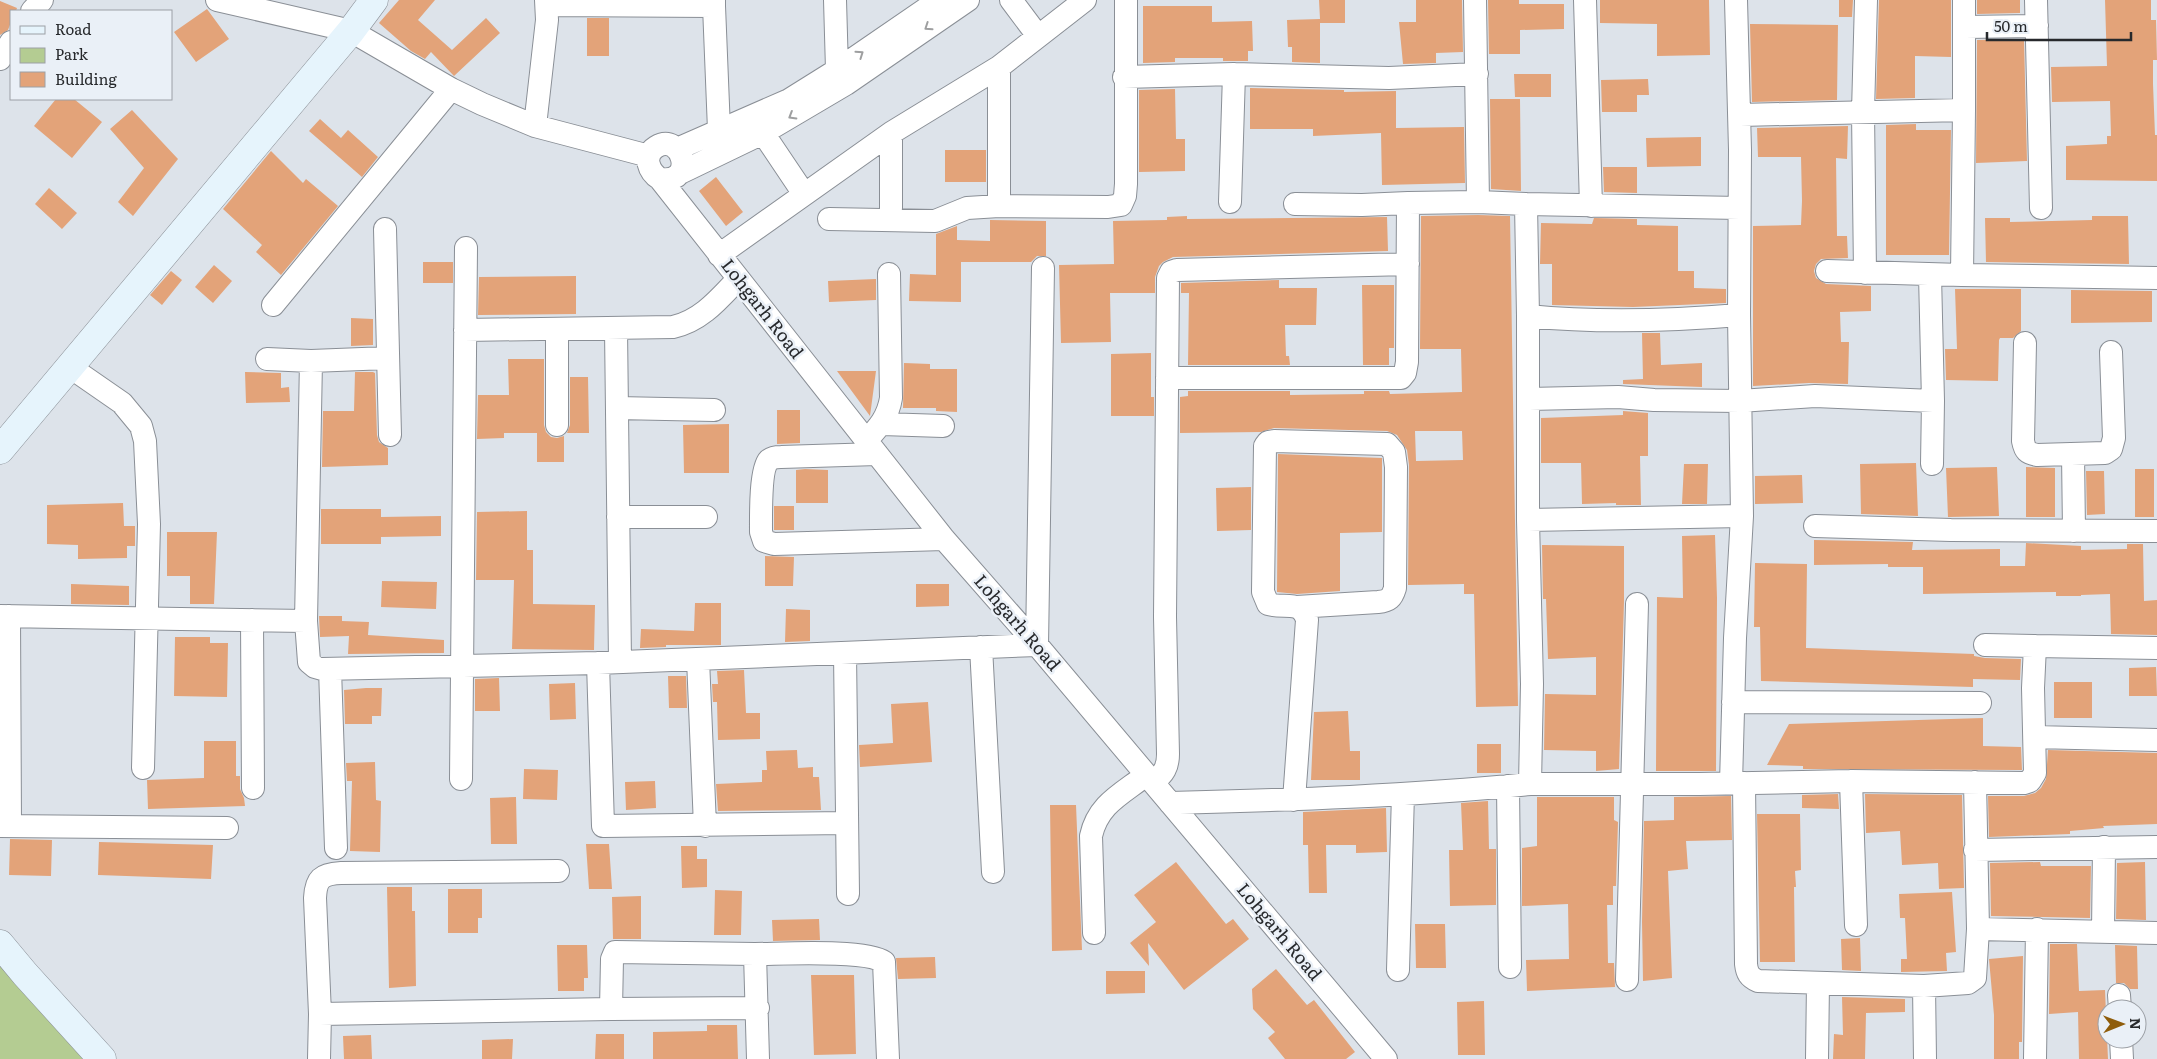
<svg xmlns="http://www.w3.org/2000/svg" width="2157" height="1059" font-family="Literata,serif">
  <rect width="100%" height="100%" fill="#dde3ea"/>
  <path fill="#b4cc92" d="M0 957 87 1059H0Z"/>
  <path fill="#e3a379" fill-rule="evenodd" d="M399 0H435L418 20 452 50 486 18 500 33 454 76 431 52 425 59 411 51 379 23Z
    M1319 0H1345V23H1320V63L1292 62V47H1288L1287 20 1320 19Z
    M1416 0H1462L1463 52 1436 53V63L1403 64 1399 22H1416Z
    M1488 0H1519V4H1564V29L1520 30V54H1489Z
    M1600 0H1709L1710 55 1657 56V24L1600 23Z
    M1839 0H1853L1852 17H1839Z
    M1879 0H1951V57L1915 56V98L1876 99Z
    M1977 0H2020V13L1977 14Z
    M2105 0H2151V20H2156L2157 60H2153V84L2155 135H2157V181L2066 180V146L2107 144V136H2111L2110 101 2052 102 2051 67 2107 66Z
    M0 1 17 8 16 11H11V22L8 30 0 35Z
    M1143 6H1212V22L1252 21 1253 51H1248V61H1223V58H1175V62L1143 63Z
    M207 9 229 39 196 62 174 32Z
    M587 18H609V56H587Z
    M1750 24 1838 25 1837 100 1752 102Z
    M2024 39 2027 161 1976 163 1977 40Z
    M1514 74H1551V97H1515Z
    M1648 79 1649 95H1637V112H1602L1601 80Z
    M1250 88 1344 90V92L1396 91V128L1464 127 1465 183 1382 185 1381 133 1313 136V129H1250Z
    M1175 89 1176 139H1185V171L1139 172V90Z
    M56 99H74L102 122 72 158 34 126Z
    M1490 99H1520L1521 191 1491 189Z
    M132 110 178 159 133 216 118 202 144 168 110 129Z
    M320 119 341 138 348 130 378 157 362 177 309 131Z
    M1916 124V130H1951L1949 255H1886V125Z
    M1848 126 1847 159 1836 158 1837 236H1847L1848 258 1821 259 1816 264 1814 271 1816 278 1826 284 1871 286V311L1840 312 1841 342H1849L1848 384 1809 383 1753 386V226L1801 225 1802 201 1801 157H1758L1757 128Z
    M1701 137V166L1647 167 1646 138Z
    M945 150H986V182H945Z
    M271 151 303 183 306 179 338 206 281 275 256 252 262 245 223 209Z
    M1603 167H1637V193L1604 192Z
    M716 177 743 212 726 226 699 191Z
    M49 188 77 213 62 229 35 204Z
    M1478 215 1510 216 1518 706 1476 707 1474 594H1464V584L1408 585 1409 465 1407 450 1397 435 1387 431 1274 428 1261 432 1180 433V397L1188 396V391H1290V395L1364 394V391H1389L1390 394 1462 392 1461 349H1420L1421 216ZM1415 431H1462L1463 460 1416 461Z
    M1187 216V219L1387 217 1388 251 1173 257 1163 262 1159 266 1155 277V293H1110L1111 342 1061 343 1059 265 1114 264 1113 221 1167 220V217Z
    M2092 216H2128L2129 264 1986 262 1985 218H2010V222L2092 220Z
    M1594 218 1637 219V225L1678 226V271H1694V288L1726 289V303L1633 307 1552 305V264H1540L1541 223 1592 224Z
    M990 220 1046 221V256H1037L1031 262H961V302L909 301 910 274 936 275V234L957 226V240L990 241Z
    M423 262H453V283H423Z
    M214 265 232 281 213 303 195 287Z
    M171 271 182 280 162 305 150 295Z
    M576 276V314L478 315 479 277Z
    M876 279V300L829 302 828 281Z
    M1279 280V288H1317L1316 325H1285L1286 356H1289L1290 365H1188L1189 293H1181V283Z
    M1362 285H1394V348H1389V365H1363Z
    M1955 289H2021V331L2013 338H2000L1999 340 1998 381 1946 380 1945 349H1957Z
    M2071 290 2152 291V322L2071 323Z
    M351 318 373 319V345L351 346Z
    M1642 333H1660L1661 365 1702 363V387L1623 384V380L1643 379Z
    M1151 353V397H1154V416H1111V354Z
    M508 359H544V425L546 432 551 437 557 438 564 436V462H537V433H504V438L477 439 478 395H509Z
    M904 363 930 364V369H957V412L936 411V408H903Z
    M837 371H876L870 416Z
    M245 372 281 373V388L289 387 290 402 246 403Z
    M355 372H373L375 373 377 435 379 442 388 448V465L322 467 323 411H354Z
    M570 377H588L589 433H567L570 425Z
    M777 410H800V443L777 444Z
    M1623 411 1648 413V456H1640L1641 505H1616V503L1582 504 1581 463H1541V418L1623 415Z
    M729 424V473H684L683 425Z
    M1278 454 1382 458V532L1340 533V591L1297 594 1277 592Z
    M1916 463 1918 516 1861 514 1860 464Z
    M1684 464H1708L1707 504H1682Z
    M1997 467 1999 516 1948 517 1946 468Z
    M2026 467 2055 468V517H2026Z
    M805 469 828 470V503H796V470Z
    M2135 469H2154V517H2135Z
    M2086 471H2104L2105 514 2087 515Z
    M1802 475 1803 503 1755 504V476Z
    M1251 487V530L1217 531 1216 488Z
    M123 503 124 526H135V546H127V558L78 559V545L47 544V505Z
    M774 506H794V530H774Z
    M321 509H381V517L441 516V536L381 537V544H321Z
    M527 511V550H533V604L595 605 594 650 512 649 514 580H476L477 512Z
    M167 532H217L214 604H190V576H167Z
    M1715 535 1717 598 1716 771H1656L1657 597 1683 598 1682 536Z
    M1814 540 1913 542 1912 550 2000 549V566H2025L2026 543 2081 546V550L2127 549V544H2143L2144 601 2157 600V635L2111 634 2110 594 2081 595V596H2056V592L1923 594V567H1888V564L1814 565Z
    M1542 545 1624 546V602L1619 769 1596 771V751L1544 750 1545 694 1596 695V657L1548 659 1546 599H1543Z
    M765 556 794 557 793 586H765Z
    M1755 563 1807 564 1806 648 1974 654V656L1985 658 2021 659 2020 680 1973 679V687L1761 681 1760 627H1754Z
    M382 581 437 582 436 609 381 607Z
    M71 584 129 586V605L71 604Z
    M916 584H949V606L916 607Z
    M695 603H721V645H666V647L640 648 641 629 694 631Z
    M786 609 810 610V641L785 642Z
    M319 616H342V621L369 622 368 635 444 640V653L348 654 349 636 320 637Z
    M175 637H210V643H228L227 697 174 696Z
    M2156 667 2157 696H2129V668Z
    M744 670 746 713H760V739L718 740 717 702H713L712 684H718L717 671Z
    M668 676H686L687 708H669Z
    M499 678 500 711H475V679Z
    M2054 682H2092V718H2054Z
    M575 683 576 719 550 720 549 684Z
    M366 688H382L381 716H372V724H345L344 690Z
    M928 702 932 762 860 767 859 745 893 743 891 704Z
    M1348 711 1350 751H1360V780H1311L1314 712Z
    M1983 718V746L2021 747 2022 770 1803 769V766L1767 765 1789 724Z
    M204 741H236V776H240V789L244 798 245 806 148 809 147 780 204 778Z
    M1477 744H1501V773H1477Z
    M797 750 798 768 813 767V777H819L821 810 718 811 716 784 762 782V770H767L766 751Z
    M2048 750 2157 753V824L2103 826 2104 828 2070 831V834L1989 837 1988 796H2024L2035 793 2041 788 2046 779Z
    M375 762 376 800 381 801 380 852 350 851 352 781H347L346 763Z
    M524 769 558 770 557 800 523 799Z
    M655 781 656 808 626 810 625 782Z
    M1838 794 1839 809 1802 808V795Z
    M1865 794 1962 795 1964 888 1939 889 1938 863 1902 865 1900 831 1866 833Z
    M1731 796 1732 840 1686 841 1688 869 1668 871 1672 978 1643 981 1642 922 1644 821 1674 820V797Z
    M516 797 517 844H491L490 798Z
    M1537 797H1614V820L1618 822 1616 886H1613V905H1607L1608 963H1614L1615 987 1527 991 1526 960 1569 959 1568 904 1522 906V848L1537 846Z
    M1488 801 1489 849H1496V905L1450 906 1449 850H1463L1461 803Z
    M1050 805H1076L1082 950 1052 951Z
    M1386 808 1387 852 1356 853V845H1326L1327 893H1309L1308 845H1303V812Z
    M1757 814H1800L1801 870 1795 871 1796 887H1794L1795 962H1760Z
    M10 839 52 840 51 876 9 875Z
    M99 842 213 845 211 879 98 875Z
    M586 844H609L612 889H589Z
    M681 846H697V859H707V887L682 888Z
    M1176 862 1226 924 1233 919 1249 939 1184 990 1148 943 1149 966 1130 943 1156 922 1134 895Z
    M2040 862 2041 866H2091L2090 918 1991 916 1990 863Z
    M2145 862 2146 920 2116 919 2117 863Z
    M387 887H412V911H415L416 986 389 988Z
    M448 889H482V918H478V933H448Z
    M715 890 742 891 741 935H714Z
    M1952 892 1956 952 1946 953 1947 971 1901 972V959H1907L1905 918H1900L1899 894Z
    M641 896V939H613L612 897Z
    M819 919 820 940 773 941 772 920Z
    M1415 924H1445L1446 968H1416Z
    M1860 938 1861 971 1842 970 1841 939Z
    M2050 944H2077L2079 991 2105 990 2108 1059H2079L2078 1012 2049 1014Z
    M557 945H587L588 978H584V991H558Z
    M2115 945 2137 946 2138 989H2130L2124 983H2116Z
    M2023 956 2022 1042H2019V1059H1994V1015L1989 959Z
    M935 957 936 978 898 979 896 958Z
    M1276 969 1307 1005 1314 1000 1355 1052 1346 1059H1285L1268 1038 1275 1032 1253 1009 1252 989Z
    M1106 971H1145V993L1106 994Z
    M811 975H854L856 1054 814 1055Z
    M1842 997 1905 999V1012L1866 1013 1865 1059H1833L1834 1034 1843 1035Z
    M1484 1001 1485 1055H1458L1457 1002Z
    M707 1025H737L738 1059H653V1032L707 1031Z
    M596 1034H624V1059H595Z
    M371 1035 372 1059H344L343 1036Z
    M513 1039 512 1059H482V1040Z"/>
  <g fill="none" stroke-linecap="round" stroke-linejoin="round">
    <defs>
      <path id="street" d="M217 0 351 31 451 89 482 104 535 126 649 156
        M835 0 837 70 843 80
        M1011 0 1038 36
        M1475 0 1478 202
        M1585 0 1591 206
        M2036 0 2041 208
        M548 5 714 6V0
        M714 6 719 130 723 144
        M32 11 42 0
        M1965 27 2037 26
        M0 59 11 42
        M999 67V206
        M1124 77 1234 74 1389 78 1477 74
        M1964 110V0
        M1740 115 1964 110 1962 275 1827 271
        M535 126 547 20 546 0
        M763 133 804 194
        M891 133V208
        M677 149 789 100 837 70 939 0
        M680 173 763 133 846 84 968 0
        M660 179C698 184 682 131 656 147 642 156 649 172 660 179L944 539 1037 645 1386 1059
        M1230 202 1234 74
        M1295 204 1362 205 1408 203
        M1526 204 1739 208
        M829 219 935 221 967 208 999 206 1108 207 1121 205 1125 196 1126 184V0
        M385 229 390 435
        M719 255 891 133 999 67 1085 0
        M1865 273 1863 112 1866 0
        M1930 275 1933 401 1932 464
        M1962 275 2157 278
        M273 305 451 89
        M1528 316C1598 323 1669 321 1739 315
        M616 329 620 662
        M465 330 673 327C701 321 719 299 738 279
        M2025 343 2023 441C2025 451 2027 453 2037 455L2105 453 2111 449 2114 438 2111 352
        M267 359 311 361 388 358
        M70 367 122 403 141 426 145 441 149 524 143 768
        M1167 378H1401L1405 373 1407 362 1408 203 1478 202 1526 204 1528 316V520L1532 684 1530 784C1410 796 1290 800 1170 803
        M1529 399 1618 397 1654 400 1740 401 1815 396 1933 401
        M617 408 714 410
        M882 424 943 426
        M557 425V329
        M866 441C879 427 888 417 891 398L889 274
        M877 454 781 457C777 457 773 457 769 460 760 469 761 518 761 532L764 541 774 544 944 539
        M2073 454 2074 531
        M618 517H706
        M1528 520 1742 516
        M1815 526 1951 530 2157 531
        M0 616 306 621 309 662 315 667 322 669 598 663 1037 645 1043 268
        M9 616 10 826
        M252 620 253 788
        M306 621 311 361
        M1985 645 2035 646
        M981 647 993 872
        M845 653 848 894
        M698 659 705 826
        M598 663 603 826 846 823
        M330 669 336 848
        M1733 702 1980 703
        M2035 737 2157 740
        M461 779 466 248
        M1851 781 1856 925
        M1153 782C1164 774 1168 767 1168 754L1165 617 1168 278 1171 272 1177 270 1408 264
        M1731 783 1735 638 1742 516 1739 315 1740 150 1736 0
        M1744 783 1746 964C1747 973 1749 977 1758 981L1924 986 1968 983 1975 978 1978 929 1975 782
        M1530 784H1699L1851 781 2024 783 2030 781 2035 773 2033 688 2035 646 2157 648
        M1508 786 1510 967
        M1294 800 1307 620C1301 599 1285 609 1268 604L1263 592 1265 446 1268 442 1274 441 1387 444 1394 452 1396 467 1395 588C1392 598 1389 601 1378 602L1297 607
        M0 826 227 828
        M1975 850 2157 847
        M1978 929 2157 933
        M2103 932 2104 847
        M1094 933 1091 836C1098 804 1122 794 1146 775
        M1398 970 1403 794
        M1627 980 1637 604
        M1924 986 1925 1059
        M2119 995 2120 1009
        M611 1009 758 1008
        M320 1014 611 1009 612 959 615 952 755 954
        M2121 1039 2122 1059
        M319 1059 320 1014 315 898C316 879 321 874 341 873L558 871
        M758 1059 755 954C781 954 866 949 884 962L888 1059
        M1817 1059 1818 983
        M2035 1059 2037 929"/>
      <path id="secondary" d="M0 450 351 31 374 0
        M0 944 25 974 102 1059"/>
    </defs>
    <use href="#street" stroke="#8a8f96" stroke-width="24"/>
    <use href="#secondary" stroke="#8a8f96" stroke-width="29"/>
    <use href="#street" stroke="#fff" stroke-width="22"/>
    <use href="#secondary" stroke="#e6f4fc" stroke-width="28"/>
  </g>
  <defs><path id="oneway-chevron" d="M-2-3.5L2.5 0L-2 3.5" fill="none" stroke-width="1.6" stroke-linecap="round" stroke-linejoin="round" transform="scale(1.25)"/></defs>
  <g stroke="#9e9fa0">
    <use href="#oneway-chevron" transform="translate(928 27) rotate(146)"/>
    <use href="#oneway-chevron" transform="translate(860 54) rotate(-35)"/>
    <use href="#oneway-chevron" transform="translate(792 116) rotate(149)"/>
  </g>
  <g text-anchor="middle" stroke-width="5" stroke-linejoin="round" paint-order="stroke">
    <g font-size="18" fill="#27292c" stroke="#eaf0f7">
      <text transform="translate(762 309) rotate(52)" y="6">Lohgarh Road</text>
      <text transform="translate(1017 623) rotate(49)" y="6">Lohgarh Road</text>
      <text transform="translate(1279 932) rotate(50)" y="6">Lohgarh Road</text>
    </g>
  </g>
  <rect x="10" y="10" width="162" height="90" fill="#eaf0f7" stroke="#9ca0a6"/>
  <rect x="20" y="26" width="25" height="8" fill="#e6f4fc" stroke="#9ca0a6"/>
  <text x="55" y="35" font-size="15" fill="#27292c">Road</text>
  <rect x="20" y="48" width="25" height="15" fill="#b4cc92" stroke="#9ca0a6"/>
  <text x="55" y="60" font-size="15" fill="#27292c">Park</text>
  <rect x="20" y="72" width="25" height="15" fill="#e3a379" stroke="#9ca0a6"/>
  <text x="55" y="85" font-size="15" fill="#27292c">Building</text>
  <g transform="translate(2122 1024) rotate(89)"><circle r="24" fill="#eaf0f7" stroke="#9ca0a6"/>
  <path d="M0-4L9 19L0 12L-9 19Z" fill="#8f5d0b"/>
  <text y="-8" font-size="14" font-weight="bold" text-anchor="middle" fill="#27292c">N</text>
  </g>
  <path d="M1987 32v8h144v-8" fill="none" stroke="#27292c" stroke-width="2.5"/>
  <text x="1994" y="32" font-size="15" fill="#27292c" stroke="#eaf0f7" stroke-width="4" paint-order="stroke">50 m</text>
</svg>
